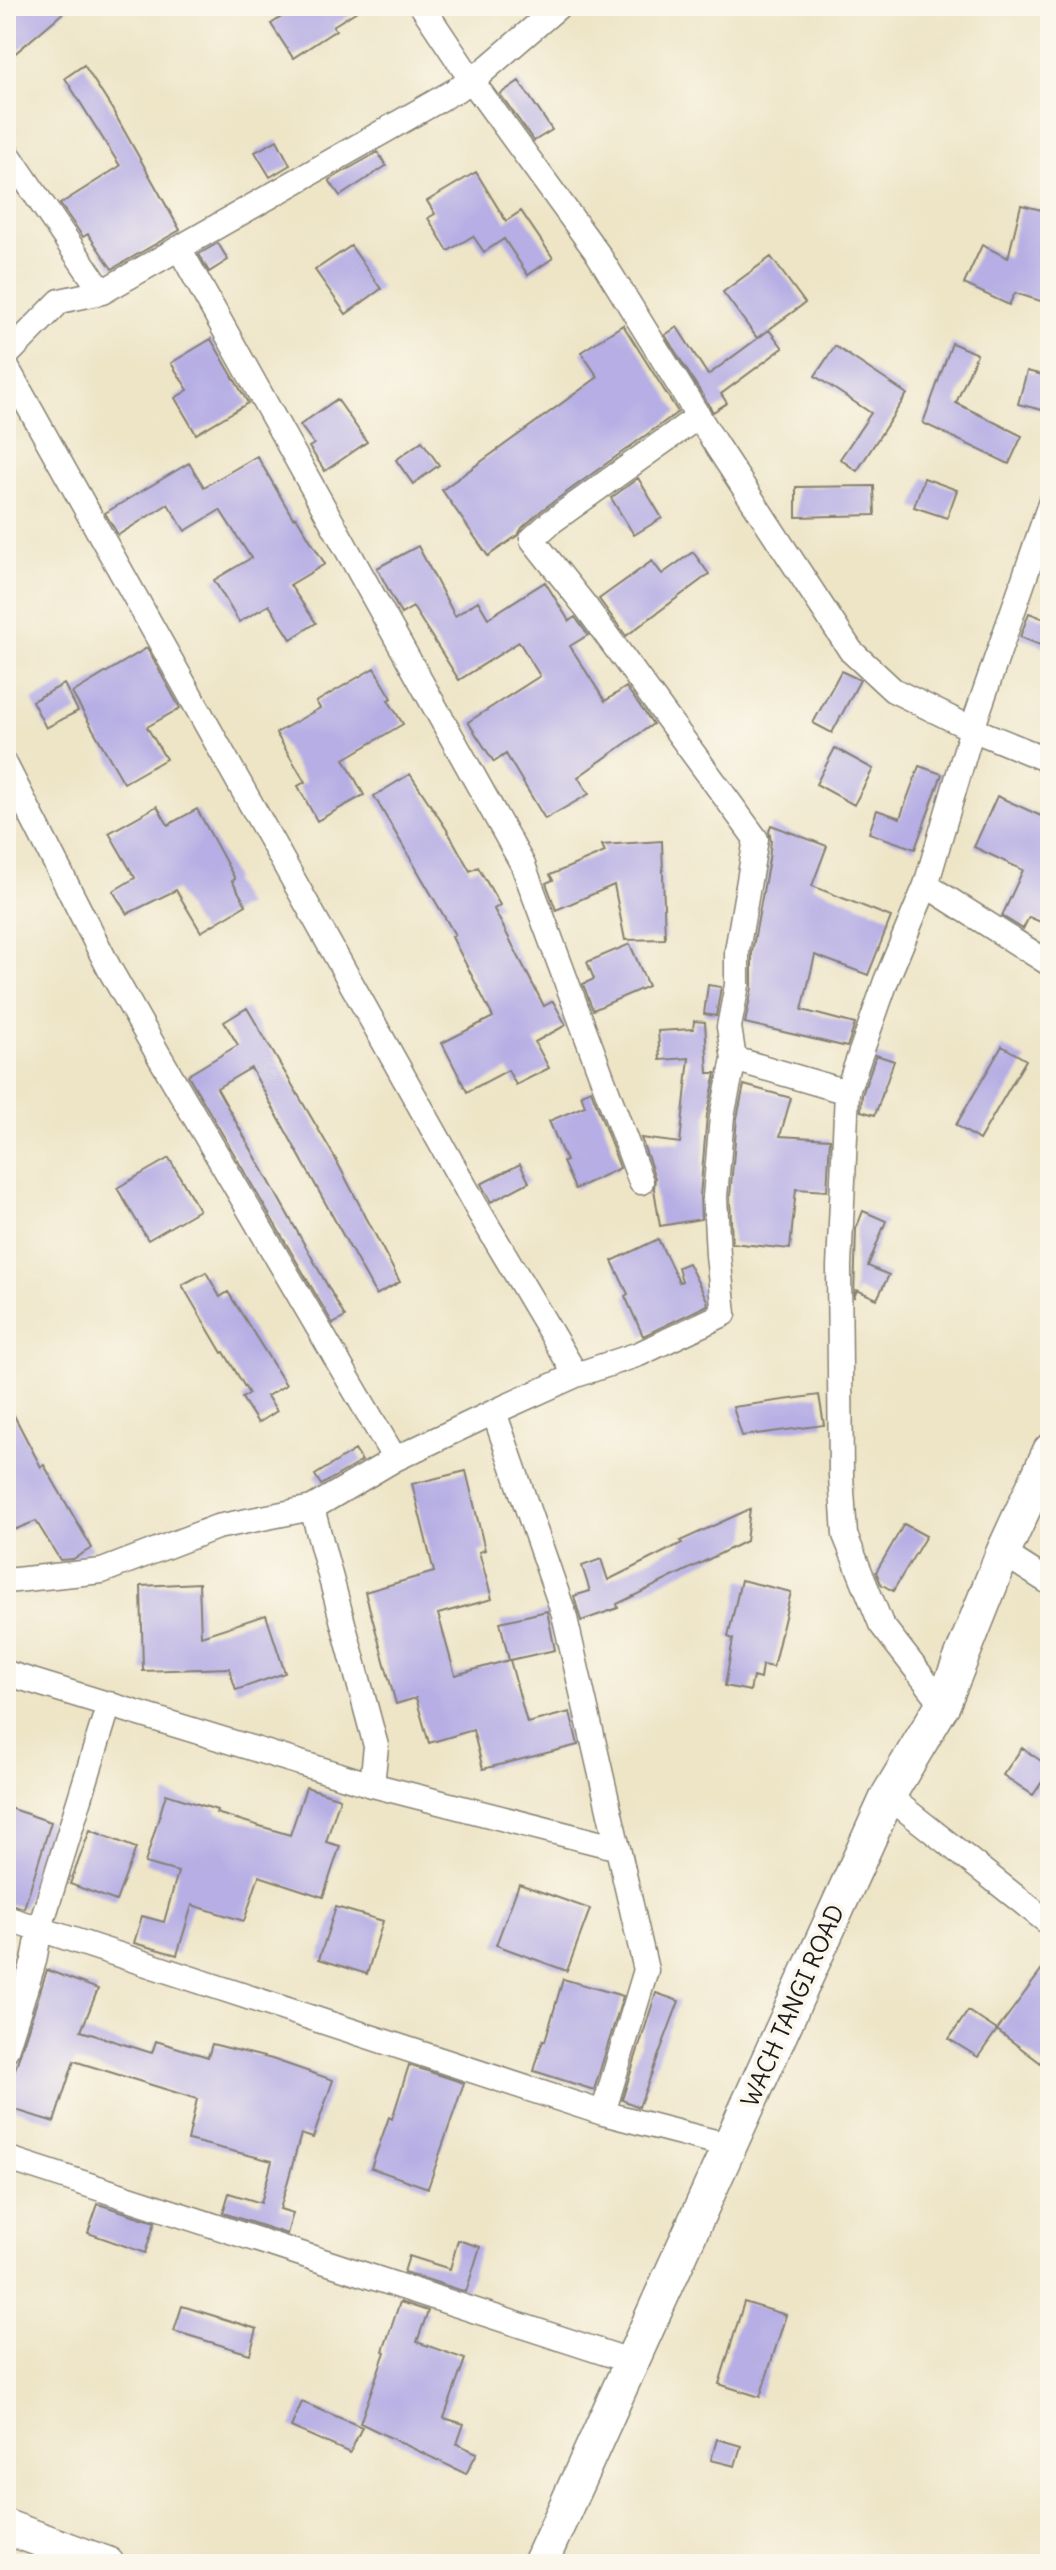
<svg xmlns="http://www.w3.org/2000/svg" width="1056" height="2570" font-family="Delius,sans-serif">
  <rect width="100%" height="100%" fill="#fbf7ec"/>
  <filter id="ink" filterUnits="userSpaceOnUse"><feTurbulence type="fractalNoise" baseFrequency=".0125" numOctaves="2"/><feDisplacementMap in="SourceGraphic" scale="16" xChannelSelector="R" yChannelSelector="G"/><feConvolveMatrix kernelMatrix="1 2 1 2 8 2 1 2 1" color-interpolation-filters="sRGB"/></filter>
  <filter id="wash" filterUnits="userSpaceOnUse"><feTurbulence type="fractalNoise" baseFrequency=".006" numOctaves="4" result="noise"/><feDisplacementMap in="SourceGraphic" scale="32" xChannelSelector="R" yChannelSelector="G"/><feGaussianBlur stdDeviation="1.8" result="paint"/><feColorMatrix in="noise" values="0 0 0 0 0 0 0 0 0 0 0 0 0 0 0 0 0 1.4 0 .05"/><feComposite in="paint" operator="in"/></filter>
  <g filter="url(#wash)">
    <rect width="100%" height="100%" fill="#eee5c7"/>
    <g id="blocks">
      <path fill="#b6aee4" d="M6 6H71L6 61Z
        M298 6H365L333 26 336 30 293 58 271 24Z
        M84 65 112 109 180 230 112 269 88 234 83 237 60 204 120 166 65 78Z
        M519 81 552 130 534 141 500 94Z
        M277 140 290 165 270 177 255 152Z
        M378 152 386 166 340 196 329 180Z
        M476 172 506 221 521 211 553 258 528 275 504 239 484 252 473 236 448 251 428 218 435 214 427 201Z
        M1021 205 1050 212V304L1015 293 1009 305 964 284 982 245 1008 258Z
        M218 243 228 260 209 272 199 254Z
        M351 246 381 289 346 314 315 270Z
        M771 257 805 303 757 338 723 292Z
        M623 325 678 412 542 510 522 528 518 535 488 556 442 490 598 377 581 352Z
        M677 327 708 375 769 330 783 348 721 394 727 403 713 412 665 335Z
        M211 339 248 403 196 434 175 398 188 390 171 363Z
        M952 343 977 354 956 403 1022 436 1009 464 923 423Z
        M835 346 907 394 857 471 840 459 871 413 815 376Z
        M1027 371 1050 377 1042 410 1018 404Z
        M337 399 367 442 325 471 309 447 314 444 300 425Z
        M422 441 439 465 413 484 396 460Z
        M257 456 293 518 296 517 325 564 290 585 316 623 291 639 269 605 239 622 214 580 251 558 220 510 185 531 168 504 118 535 105 513 189 463 204 487Z
        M638 478 662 518 634 535 611 498Z
        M924 478 957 490 947 518 914 507Z
        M874 486 875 515 796 517V487Z
        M418 546 455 616 478 601 488 618 545 582 569 621 575 617 588 635 570 646 605 701 626 687 653 724 578 777 589 794 545 819 506 754 494 762 468 722 540 676 519 642 459 680 413 607 401 614 377 568Z
        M693 552 709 574 626 636 599 599 652 561 662 574Z
        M1029 613 1050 621V649L1020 637Z
        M147 648 180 708 147 727 166 759 124 783 72 693Z
        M374 668 392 698 388 700 403 724 344 759 364 795 317 821 298 786 305 782 276 733 320 708 316 702Z
        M841 671 860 680 832 733 813 723Z
        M64 684 78 711 46 728 32 701Z
        M835 748 873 769 854 805 816 784Z
        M919 766 942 774 915 849 869 833 877 810 900 818Z
        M410 774 447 830 470 871 478 867 500 905 494 909 544 1006 553 1001 566 1025 535 1042 549 1068 516 1085 508 1070 467 1092 442 1043 493 1017 452 937 455 935 374 796Z
        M997 796 1050 820V907L1043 923 1029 917 1023 929 1002 916 1023 870 974 847Z
        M157 806 168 825 197 809 235 879 232 881 246 905 201 932 176 890 127 914 113 891 135 878 109 833Z
        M771 825 827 846 812 886 891 917 868 975 815 955 802 1010 855 1024 847 1047 745 1023 752 988V952L769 859 771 841 769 831Z
        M662 841 665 939 625 940 614 885 556 910 546 883 553 880 550 875 605 852 602 845Z
        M630 944 648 986 593 1010 583 984 594 979 587 962Z
        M708 985 721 987 716 1016 704 1014Z
        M247 1008 334 1156 400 1282 376 1295 251 1068 217 1088 345 1317 333 1324 188 1075 238 1045 224 1022Z
        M694 1021 705 1022 708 1073H716L707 1115 700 1196 701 1219 660 1226 654 1189 655 1178 641 1138 680 1143 689 1058 660 1060 658 1031 693 1029Z
        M1002 1046 1026 1060 979 1140 956 1125Z
        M876 1055 894 1061 875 1115 861 1111 862 1095Z
        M744 1085 791 1098 780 1136 830 1139 827 1191 796 1189 790 1249 732 1243 730 1197 737 1118Z
        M591 1090 620 1168 575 1189 563 1162 566 1161 549 1121 585 1106 581 1094Z
        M169 1158 199 1210 148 1240 117 1188Z
        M520 1164 529 1182 491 1202 481 1184Z
        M863 1211 886 1221 868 1266 889 1275 877 1299 857 1290 854 1298 856 1229Z
        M658 1239 679 1282 682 1281 678 1267 688 1263 707 1300 708 1305 643 1336 625 1296 628 1294 612 1261Z
        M206 1272 220 1297 228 1292 286 1385 267 1396 277 1411 258 1423 242 1398 249 1394 224 1352 222 1353 182 1285Z
        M819 1395 824 1425 742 1436 733 1407Z
        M6 1400 41 1467 44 1465 92 1548 73 1559 60 1560 36 1521 6 1533Z
        M355 1450 362 1461 321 1485 315 1475Z
        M466 1471 485 1550 479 1552 492 1599 438 1614 455 1675 509 1660 500 1622 547 1611 555 1650 510 1660 527 1723 570 1712 578 1745 483 1769 473 1730 429 1743 416 1698 396 1704 365 1592 434 1572 412 1484Z
        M750 1509 746 1541 617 1604 618 1608 581 1621 574 1596 590 1591 582 1566 601 1559 608 1580 682 1543 680 1541Z
        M904 1524 926 1536 893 1591 881 1584 876 1572Z
        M741 1580 791 1592 773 1667 762 1665 760 1679 753 1677 750 1691 725 1686 733 1639 728 1637Z
        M199 1583 201 1636 266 1615 285 1673 236 1690 229 1668 143 1671 141 1586Z
        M1022 1748 1050 1767V1770L1033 1795 1003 1775Z
        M306 1787 340 1798 326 1842 340 1846 323 1897 259 1876 244 1921 192 1905 177 1955 134 1943 142 1916 164 1922 178 1872 145 1863 166 1794 217 1810 216 1813 290 1835Z
        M6 1807 51 1822 24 1908 6 1903Z
        M90 1830 136 1848 116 1901 70 1884Z
        M519 1884 590 1909 567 1971 496 1945Z
        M336 1907 383 1921 367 1974 319 1959Z
        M1050 1959V2070L997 2030Z
        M47 1970 98 1989 81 2031 152 2053 156 2041 208 2057 212 2044 272 2059 333 2080 313 2138 301 2134 280 2209 293 2213 287 2234 223 2213 229 2193 261 2203 272 2161 188 2140 197 2099 74 2061 54 2122 6 2107V2097Z
        M563 1979 623 1996 594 2090 534 2071 543 2040 545 2041Z
        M656 1993 679 2001 639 2107 622 2100Z
        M968 2011 997 2030 978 2057 949 2039Z
        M409 2065 464 2083 428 2188 371 2168 389 2117 392 2119Z
        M98 2204 155 2222 145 2253 88 2233Z
        M458 2240 480 2247 466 2292 404 2272 409 2256 450 2269Z
        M400 2302 428 2311 417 2342 465 2359 444 2418 464 2424 457 2444 477 2453 466 2474 360 2423 385 2352 383 2351Z
        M744 2302 786 2315 760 2397 719 2384Z
        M182 2306 257 2329 250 2354 174 2331Z
        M302 2402 362 2427 350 2453 291 2427Z
        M717 2439 741 2446 735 2466 711 2460Z"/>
    </g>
  </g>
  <g filter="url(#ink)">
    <use href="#blocks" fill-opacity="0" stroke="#858072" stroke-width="2"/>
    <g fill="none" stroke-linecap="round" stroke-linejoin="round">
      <defs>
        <path id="street" d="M422 6 472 81 598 254 718 448 851 651 893 690 972 729 1050 761
          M6 151 102 292
          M179 248 523 865 641 1182
          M6 356 60 301 102 292 472 81 559 6
          M6 366 478 1210 576 1375
          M6 766 109 968 158 1054 395 1459
          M926 885 1050 964
          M734 1059 847 1092
          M494 1412 564 1614 646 1970 603 2113
          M312 1508 376 1746 372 1785
          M1003 1553 1050 1583
          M6 1581 102 1571 217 1527 312 1508 395 1459 494 1412 576 1375 639 1354 724 1314 718 1255 715 1197 722 1116 734 1059 729 1027 737 985V951L756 839 586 607 532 539 551 522 699 416
          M6 1673 372 1785 618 1848
          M943 1704 881 1624 845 1535 841 1476 839 1267 847 1092 886 981 926 885 972 729 1050 504
          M888 1796 1050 1924
          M6 1918 603 2113 731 2146
          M6 2050 34 1961 40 1928 109 1704
          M6 2158 630 2361"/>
        <path id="secondary" d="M6 2527 107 2564
          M540 2564 888 1796 943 1704 1003 1553 1050 1451"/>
      </defs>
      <use href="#street" stroke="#858072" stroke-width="27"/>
      <use href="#secondary" stroke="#858072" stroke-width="37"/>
      <use href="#street" stroke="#fff" stroke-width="24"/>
      <use href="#secondary" stroke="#fff" stroke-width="34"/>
    </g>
  </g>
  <g text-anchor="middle" stroke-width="8" stroke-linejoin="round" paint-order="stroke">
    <g font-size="24" fill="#1c1c1c" stroke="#fbf7ec">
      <text transform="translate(793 2006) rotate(-66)" y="8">WACH TANGI ROAD</text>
    </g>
  </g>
  <rect width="1056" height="2570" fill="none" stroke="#fbf7ec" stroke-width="32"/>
</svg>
